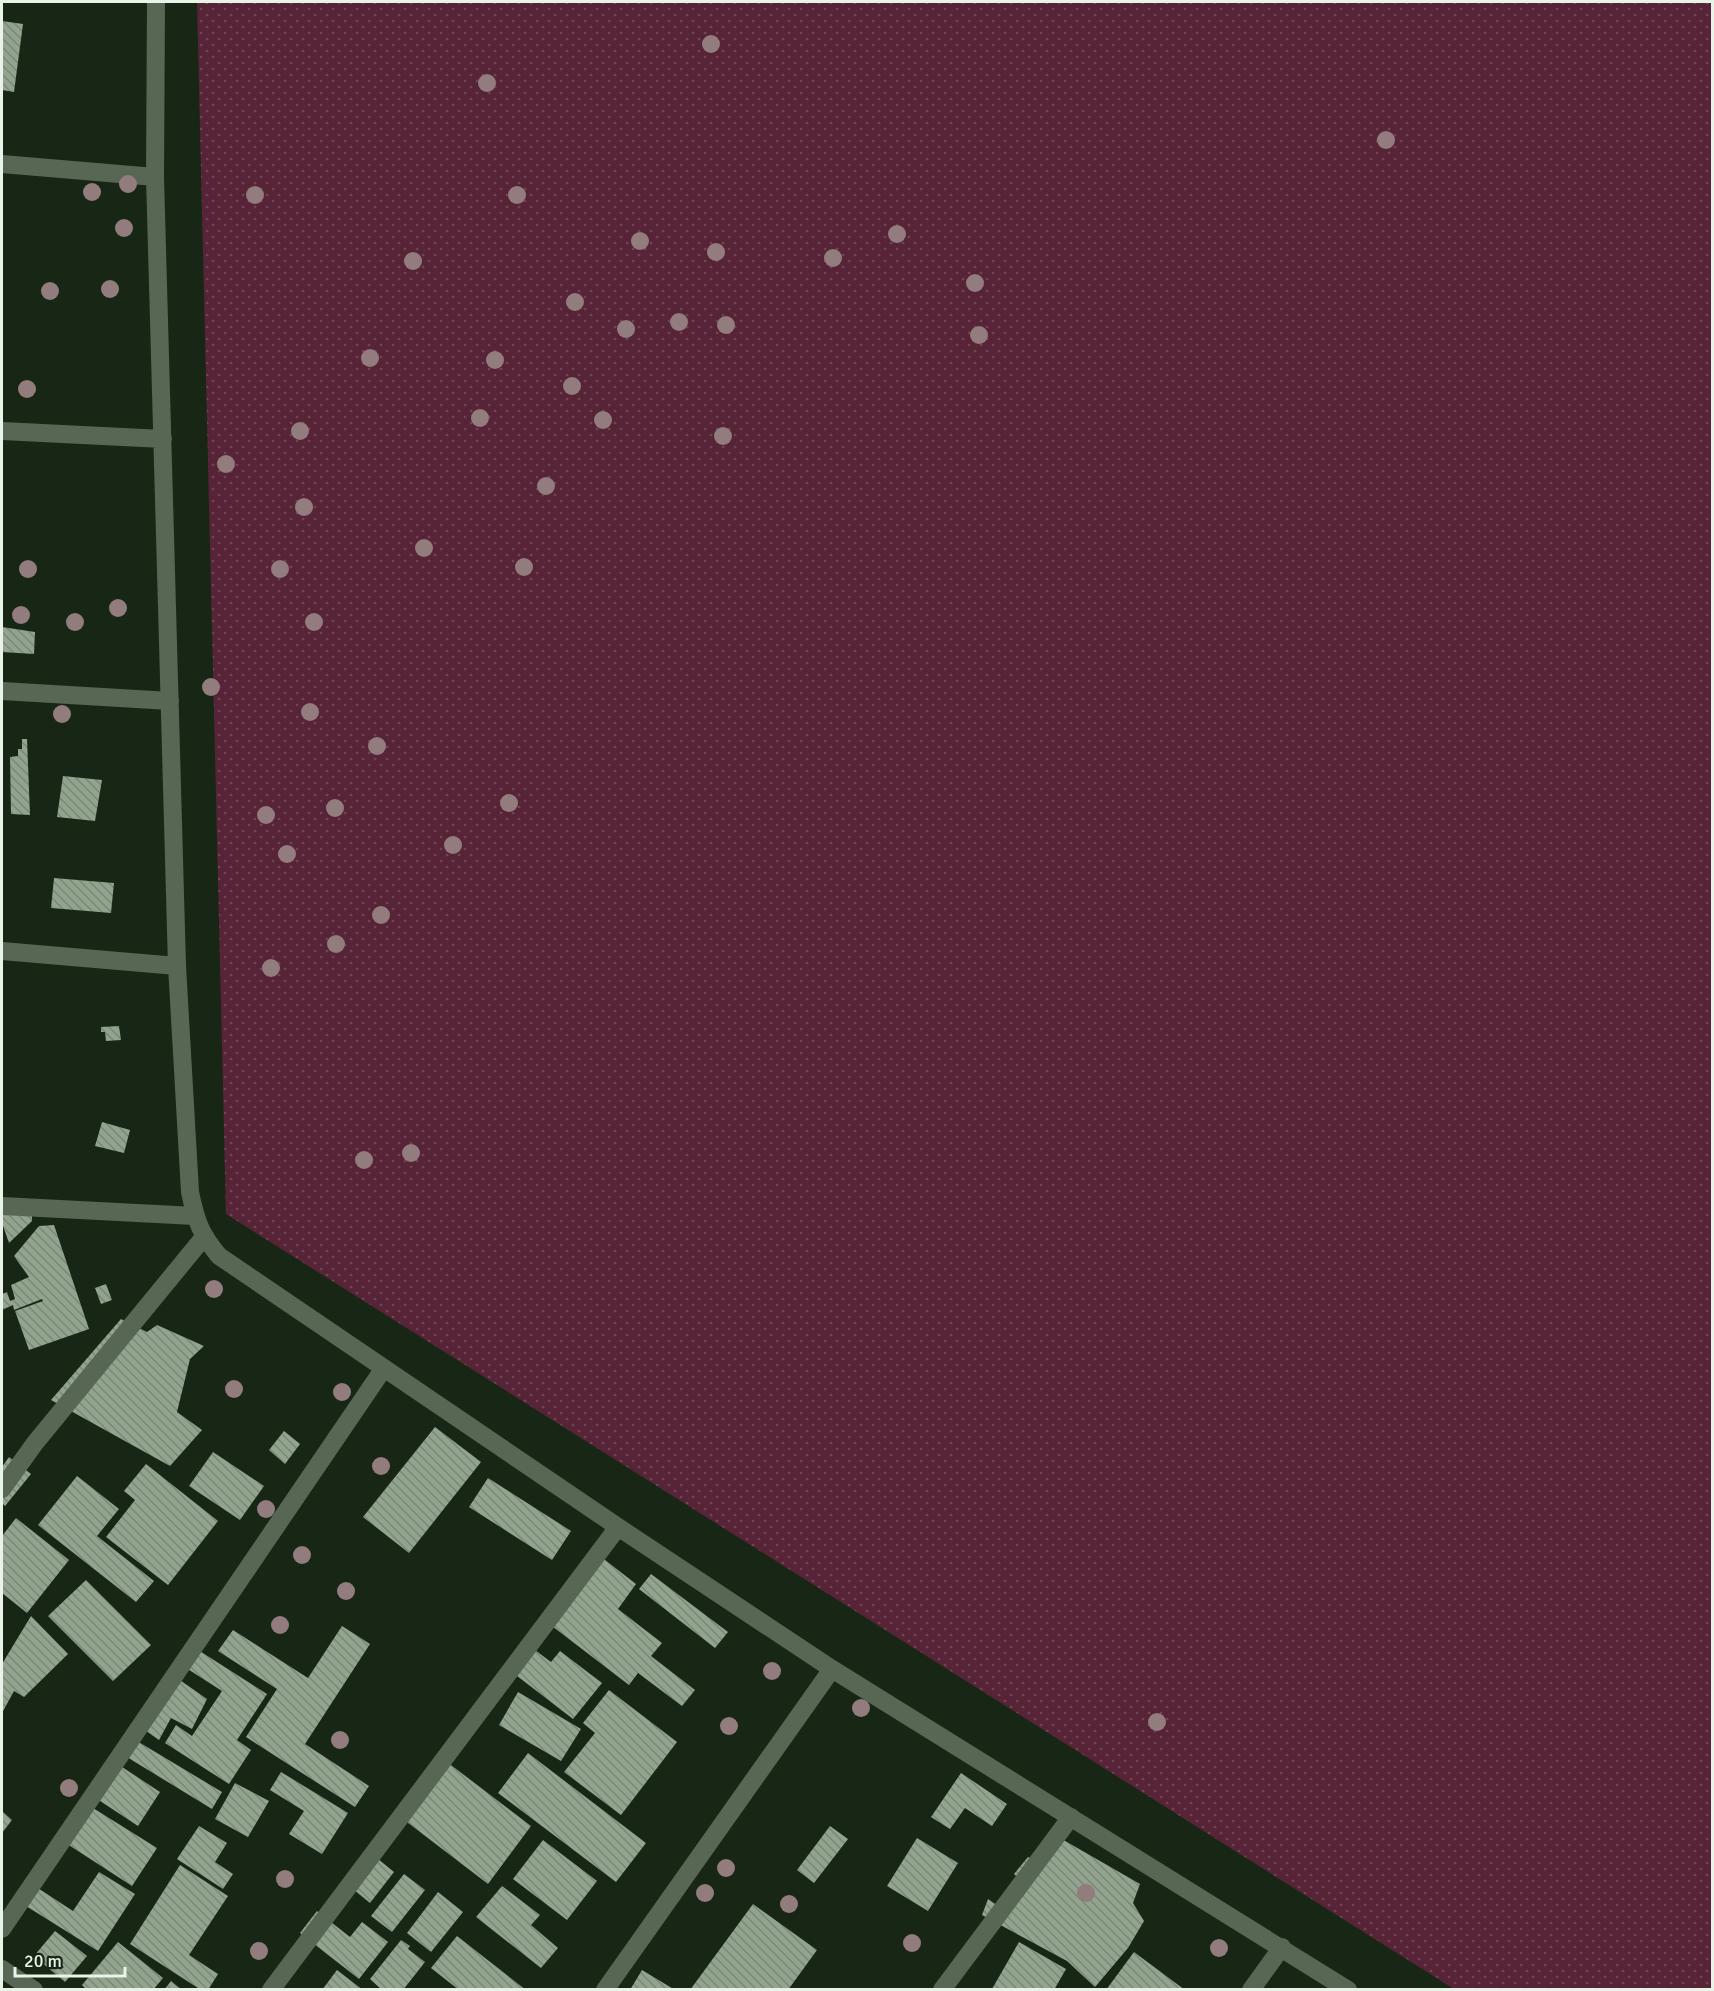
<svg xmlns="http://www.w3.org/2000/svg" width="1714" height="1991" font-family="Signika,sans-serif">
  <defs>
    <pattern id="grass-dots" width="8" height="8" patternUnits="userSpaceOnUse" patternTransform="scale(1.5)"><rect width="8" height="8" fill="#572437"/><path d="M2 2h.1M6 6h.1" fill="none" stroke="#6f4454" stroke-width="1.8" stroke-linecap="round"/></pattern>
    <pattern id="building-back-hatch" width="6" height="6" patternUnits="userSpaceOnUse" patternTransform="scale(1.5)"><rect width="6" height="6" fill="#92a38e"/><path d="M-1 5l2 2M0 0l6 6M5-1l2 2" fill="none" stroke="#7b8878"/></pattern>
  </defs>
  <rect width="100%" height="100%" fill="#182616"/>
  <path fill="url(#grass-dots)" d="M197 2H1712V1989H1454L226 1214Z"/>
  <path fill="url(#building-back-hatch)" d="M2 21 23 24 14 92 2 90Z
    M2 627 35 632 34 654 2 652Z
    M22 739H27L30 815 11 814 10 757 18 756V749H22Z
    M63 776 102 780 95 821 57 817Z
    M54 878 114 883 111 913 51 908Z
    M119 1026 121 1040 106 1041 105 1032H101V1027Z
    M102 1122 130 1130 124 1153 95 1146Z
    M2 1213H32V1221L9 1243 2 1223Z
    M54 1225 89 1329 29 1350 15 1311 43 1301 42 1299 14 1310 13 1305 2 1310V1294L7 1292 10 1301 15 1299 11 1285 29 1277 14 1256 39 1226Z
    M106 1284 112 1300 101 1304 95 1288Z
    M121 1319 147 1332 157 1325 204 1346 190 1359 177 1412 202 1430 170 1466 51 1400Z
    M435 1427 481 1462 409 1553 363 1517Z
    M284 1431 300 1444 285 1464 269 1450Z
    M213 1452 264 1486 240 1520 189 1486Z
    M9 1457 31 1474 5 1506 2 1503V1467Z
    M146 1464 218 1521 168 1585 106 1537 135 1500 124 1491Z
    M77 1476 119 1509 97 1536 154 1581 136 1602 38 1525Z
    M488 1478 571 1531 552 1560 469 1507Z
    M16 1518 69 1560 27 1613 2 1593V1536Z
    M600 1556 636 1584 618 1609 662 1643 651 1656 695 1690 682 1706 638 1673 629 1685 548 1623Z
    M651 1574 728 1632 715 1648 639 1589Z
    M86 1580 151 1645 113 1681 48 1616Z
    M31 1616 68 1654 24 1697 14 1691 2 1713V1664Z
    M342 1626 370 1644 305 1744 369 1786 355 1807 246 1737 277 1689 218 1651 233 1630 308 1678Z
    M523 1641 551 1662 560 1651 602 1683 573 1719 504 1666Z
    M195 1648 267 1694 237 1740 251 1750 229 1784 165 1743 176 1725 192 1736 222 1691 183 1666Z
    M174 1676 207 1699 192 1729 171 1718 159 1740 139 1726Z
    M609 1690 677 1742 621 1815 564 1772 595 1733 583 1723Z
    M518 1692 581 1729 561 1761 499 1725Z
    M127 1735 222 1792 212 1809 117 1751Z
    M528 1753 646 1843 616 1882 498 1793Z
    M113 1761 160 1792 138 1826 91 1795Z
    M447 1762 531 1826 488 1884 403 1819Z
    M281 1772 348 1813 322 1854 289 1834 304 1811 270 1790Z
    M961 1773 1007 1804 992 1826 965 1808 950 1829 931 1817Z
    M235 1783 269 1801 248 1837 215 1819Z
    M85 1803 157 1848 132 1886 61 1840Z
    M2 1811 12 1820 2 1833Z
    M199 1826 227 1843 215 1862 233 1874 223 1889 177 1859Z
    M830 1826 848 1839 814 1883 797 1870Z
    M917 1838 958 1863 928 1911 887 1886Z
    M1060 1838 1140 1884 1133 1903 1144 1921 1128 1948 1095 1987 1067 1961 982 1915 988 1899 1004 1910 1025 1884 1014 1874 1028 1857 1045 1865Z
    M543 1840 597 1881 567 1920 513 1879Z
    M372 1854 394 1872 370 1903 348 1885Z
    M180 1865 228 1896 189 1955 218 1974 208 1990H201L130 1944Z
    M99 1872 135 1894 98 1951 18 1901 30 1883 73 1911Z
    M404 1874 425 1890 392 1932 371 1916Z
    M502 1886 540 1915 531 1925 558 1948 541 1968 476 1917Z
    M438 1892 463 1912 431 1952 407 1933Z
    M753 1904 817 1950 788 1990H690Z
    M317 1911 350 1937 362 1922 388 1942 359 1979 300 1933Z
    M55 1931 87 1956 65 1982 34 1956Z
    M457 1936 526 1990H459L431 1968Z
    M401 1940 410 1946 408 1949 425 1962 403 1990H382L370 1979Z
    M118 1942 163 1978 153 1990H87L82 1985Z
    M1019 1942 1066 1969 1054 1990 992 1989Z
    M1134 1952 1185 1990H1106Z
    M337 1970 363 1990H322Z
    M642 1970 675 1990H630Z
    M171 1981 182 1990H164Z"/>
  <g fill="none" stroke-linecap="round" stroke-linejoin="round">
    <path stroke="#576754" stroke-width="18" d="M156 2 155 177 177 966 190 1192C196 1221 200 1233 219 1256L618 1527 832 1669 1348 1990
      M2 164 155 177
      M2 431 163 439
      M2 691 170 701
      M2 951 177 966
      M2 1206 195 1216
      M2 1489 35 1443 204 1237
      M2 1929 384 1368
      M2 1969 34 1990
      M271 1990 618 1527
      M605 1990 832 1669
      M942 1990 1071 1817
      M1251 1990 1282 1947"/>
  </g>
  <g fill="#927c7d">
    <circle cx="711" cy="44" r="9"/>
    <circle cx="487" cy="83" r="9"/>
    <circle cx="1386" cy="140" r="9"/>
    <circle cx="128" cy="184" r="9"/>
    <circle cx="92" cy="192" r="9"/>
    <circle cx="255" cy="195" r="9"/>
    <circle cx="517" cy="195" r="9"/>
    <circle cx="124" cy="228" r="9"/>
    <circle cx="897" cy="234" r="9"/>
    <circle cx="640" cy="241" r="9"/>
    <circle cx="716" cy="252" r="9"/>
    <circle cx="833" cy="258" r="9"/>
    <circle cx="413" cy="261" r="9"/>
    <circle cx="975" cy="283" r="9"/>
    <circle cx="110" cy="289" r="9"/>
    <circle cx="50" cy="291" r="9"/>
    <circle cx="575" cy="302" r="9"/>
    <circle cx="679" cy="322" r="9"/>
    <circle cx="726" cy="325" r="9"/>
    <circle cx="626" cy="329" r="9"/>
    <circle cx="979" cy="335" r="9"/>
    <circle cx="370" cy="358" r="9"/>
    <circle cx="495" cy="360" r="9"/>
    <circle cx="572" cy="386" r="9"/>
    <circle cx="27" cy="389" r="9"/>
    <circle cx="480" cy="418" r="9"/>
    <circle cx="603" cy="420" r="9"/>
    <circle cx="300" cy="431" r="9"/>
    <circle cx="723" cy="436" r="9"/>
    <circle cx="226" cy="464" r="9"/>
    <circle cx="546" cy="486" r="9"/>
    <circle cx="304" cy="507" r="9"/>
    <circle cx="424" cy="548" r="9"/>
    <circle cx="524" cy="567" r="9"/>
    <circle cx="28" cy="569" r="9"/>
    <circle cx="280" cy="569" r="9"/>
    <circle cx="118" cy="608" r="9"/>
    <circle cx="21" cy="615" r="9"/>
    <circle cx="75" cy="622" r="9"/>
    <circle cx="314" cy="622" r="9"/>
    <circle cx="211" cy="687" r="9"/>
    <circle cx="310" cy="712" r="9"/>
    <circle cx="62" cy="714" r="9"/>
    <circle cx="377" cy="746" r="9"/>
    <circle cx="509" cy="803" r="9"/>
    <circle cx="335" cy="808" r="9"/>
    <circle cx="266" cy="815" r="9"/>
    <circle cx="453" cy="845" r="9"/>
    <circle cx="287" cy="854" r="9"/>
    <circle cx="381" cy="915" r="9"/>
    <circle cx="336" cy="944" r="9"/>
    <circle cx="271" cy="968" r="9"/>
    <circle cx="411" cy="1153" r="9"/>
    <circle cx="364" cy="1160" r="9"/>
    <circle cx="214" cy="1289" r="9"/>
    <circle cx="234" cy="1389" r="9"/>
    <circle cx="342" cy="1392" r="9"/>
    <circle cx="381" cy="1466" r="9"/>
    <circle cx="266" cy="1509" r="9"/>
    <circle cx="302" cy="1555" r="9"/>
    <circle cx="346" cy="1591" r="9"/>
    <circle cx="280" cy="1625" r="9"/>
    <circle cx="772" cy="1671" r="9"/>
    <circle cx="861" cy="1708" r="9"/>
    <circle cx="1157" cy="1722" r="9"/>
    <circle cx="729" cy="1726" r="9"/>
    <circle cx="340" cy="1740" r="9"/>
    <circle cx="69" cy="1788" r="9"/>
    <circle cx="726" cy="1868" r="9"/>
    <circle cx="285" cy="1879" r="9"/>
    <circle cx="705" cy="1893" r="9"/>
    <circle cx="1086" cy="1893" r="9"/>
    <circle cx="789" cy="1904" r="9"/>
    <circle cx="912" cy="1943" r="9"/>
    <circle cx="1219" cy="1948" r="9"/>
    <circle cx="259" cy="1951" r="9"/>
  </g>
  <rect width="1714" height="1991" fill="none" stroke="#e9f3e7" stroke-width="6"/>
  <path d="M15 1967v9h110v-9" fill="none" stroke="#e9f3e7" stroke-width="3"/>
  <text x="24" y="1967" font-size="18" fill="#e9f3e7" stroke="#182616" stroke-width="4.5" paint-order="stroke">20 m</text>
</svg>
